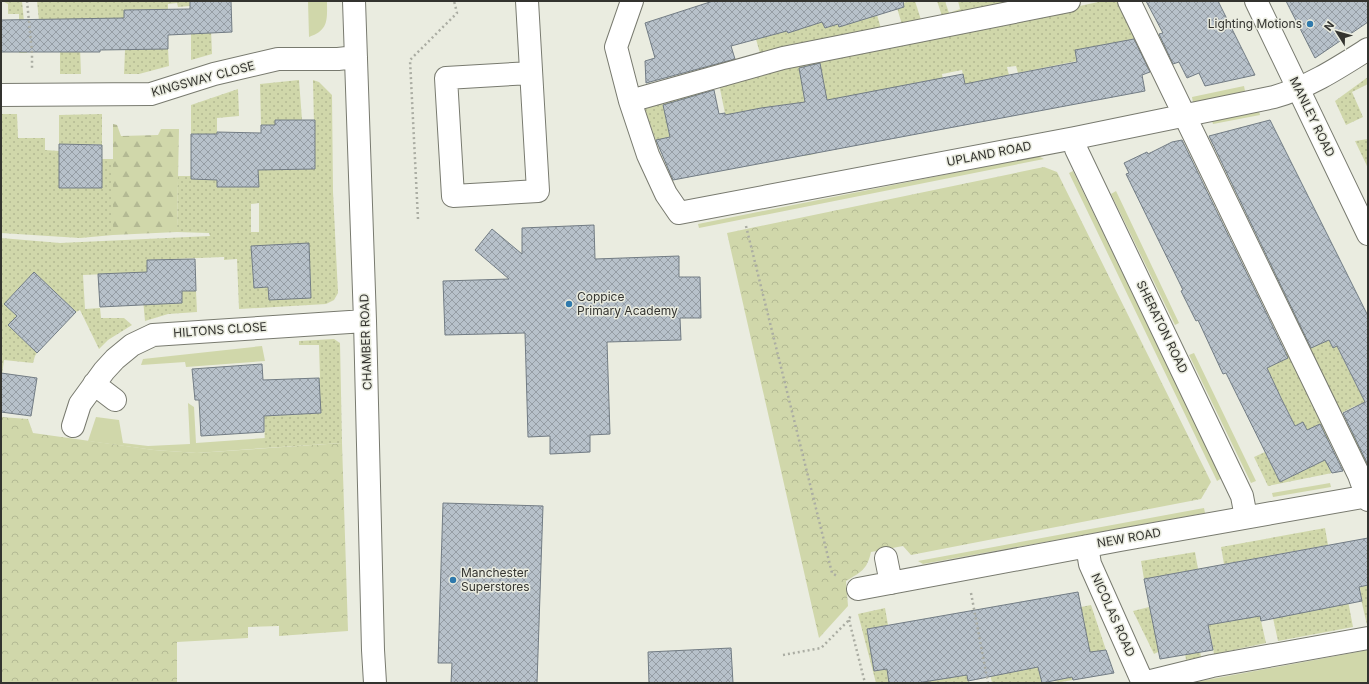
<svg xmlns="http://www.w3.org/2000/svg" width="1369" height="684" font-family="Inter,sans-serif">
  <defs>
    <pattern id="forest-firs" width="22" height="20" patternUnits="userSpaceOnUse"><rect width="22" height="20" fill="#d0d7aa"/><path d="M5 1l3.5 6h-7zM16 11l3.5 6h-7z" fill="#b3b993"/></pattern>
    <pattern id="park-crowns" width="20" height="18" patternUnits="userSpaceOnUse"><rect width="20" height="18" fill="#d0d7aa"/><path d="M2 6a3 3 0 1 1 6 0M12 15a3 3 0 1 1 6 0" fill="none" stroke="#b3b993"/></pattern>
    <pattern id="garden-dots" width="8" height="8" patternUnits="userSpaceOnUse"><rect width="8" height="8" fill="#d0d7aa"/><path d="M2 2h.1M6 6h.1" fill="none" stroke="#b3b993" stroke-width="1.8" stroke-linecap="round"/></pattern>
    <pattern id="building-cross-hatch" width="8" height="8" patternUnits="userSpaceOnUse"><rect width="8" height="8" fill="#b7c1ca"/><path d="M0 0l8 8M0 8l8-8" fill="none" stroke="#959da4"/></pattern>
  </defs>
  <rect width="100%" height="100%" fill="#eaece0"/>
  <path fill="#d0d7aa" d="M308 1H327C327 20 329 30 309 37Z
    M1244 86 1245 91 1193 103 1192 97Z
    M1259 111 1260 115 1213 124 1212 121Z
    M1038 156 1044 159 699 228 698 224Z
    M1073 171 1222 478 1217 481 1069 173Z
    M1116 191 1179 323 1175 325 1111 194Z
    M262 346 265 361 186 367 185 362 141 365 143 359Z
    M1194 353 1256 481 1251 483 1189 355Z
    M188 403 194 407 196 443 265 438V448L197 453 154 450 88 441 96 417 119 420 123 443 148 446 190 444Z
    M1330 483 1331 487 1273 497 1272 493Z
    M1204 508 1205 513 923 564 918 561Z
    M1368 650V683H1190Z"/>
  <path fill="url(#forest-firs)" d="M113 124 117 125 121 136 158 135 161 129H179L177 232 113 235Z"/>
  <path fill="url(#park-crowns)" d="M1044 167 1057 172 1211 482 1201 499 911 555 903 546 871 552C867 570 861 572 846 581L848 606 819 638 727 233Z
    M1 417 28 419 33 433 154 450 197 453 342 443 348 631 279 636V626L248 627V638L177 642V683H1Z"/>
  <path fill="url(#garden-dots)" fill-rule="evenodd" d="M2 1H22L27 53H19V14H8V4Z
    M37 1H190V6L178 7 177 3 168 4V10L124 29 42 51Z
    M857 1 877 15 882 32 761 57 754 32 785 23 788 33 820 13 825 28 837 24 839 26 849 23Z
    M895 1 902 3 915 1 922 23 903 28Z
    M937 1H945L949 13 960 9 958 1H1038L943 19Z
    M1103 1H1122L1143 43 1136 44 1135 39 1075 50 1077 61 1018 73 1016 66 1007 67 1009 75 978 82 986 121 973 123 962 70 942 74 944 86 932 80 914 83 915 92 856 95 838 98 839 107 805 98 815 154 804 156 796 117 781 109 778 105 770 107 757 122 755 109 745 111 728 128 719 84 760 74Z
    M200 29H211L212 54 191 60V34H200Z
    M159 44V49H168L169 66 139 74H124L125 50 134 49Z
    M80 47 81 74H60V52Z
    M1368 77V84L1352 92 1363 117 1346 125 1335 101Z
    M299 80 302 120H275V125H261L260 84Z
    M313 80 319 82 332 95 333 192 338 293 334 300 326 304 239 309 237 259 224 260V257L147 260 148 295 166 303H182V291H196L197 312 168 314 145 321 142 288 130 273 83 275 85 309 100 308 101 318H124L132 325 108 340 99 349 80 310 76 312 34 272 4 304 17 316 8 325 37 353 35 356 33 363 4 360 1 382V238L60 243 210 236 209 233 177 232 178 176H191V179L217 180V187H250L251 154 315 169ZM259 203V232H251V204ZM309 244 311 297 269 300 268 287 254 288 252 259 267 246Z
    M238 89 239 116 217 118V135L191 134V105Z
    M701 89 706 116 670 137 656 141 643 104Z
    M1 114H17L18 138H45V150L59 151V188H102V159H113V235L80 238 1 233Z
    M102 114V145L92 144V149L69 144H59V115Z
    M1368 139V168L1355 141Z
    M1321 323 1333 348 1368 331 1338 349 1364 400 1368 398V468H1364L1351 433 1367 419 1355 406 1337 415 1306 350 1315 346Z
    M334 339 340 343 342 443 265 448 264 416 320 413 319 378 320 377 319 345H299V341Z
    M1291 350 1333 438 1319 446 1332 473 1268 486 1254 457 1265 452 1280 482 1318 463 1303 422 1295 426 1264 363Z
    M1325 528 1328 545 1224 564 1221 547Z
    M1195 552 1198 569 1144 579 1141 561Z
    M1368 585V625H1367L1361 599 1348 601 1353 627 1278 641 1273 618 1261 621 1266 643 1214 654 1207 616 1218 623 1234 621 1230 600 1361 595 1360 587Z
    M1091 605 1106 650 1068 656 1073 680 1061 682 1052 681 1048 659 1037 661 1042 683H992L985 650 1081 607Z
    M1149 607 1154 626 1197 630 1201 657 1186 660 1184 647 1162 650 1154 654 1133 611Z
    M885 608 888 625 867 629 874 671 887 669 889 683H876L858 614Z
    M966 655 969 683H920L917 664Z"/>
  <path fill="url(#building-cross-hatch)" stroke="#727c84" d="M190 1H231L232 32 168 35V49L100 50V52H1V20L124 18V10L190 9Z
    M713 1H903L904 7 839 27 838 24 825 28 822 22 788 33 787 31 731 46 735 59 646 83 645 61 655 58 645 23Z
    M1146 1H1218L1255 75 1205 86 1199 73 1187 78 1179 62 1173 64 1159 34 1163 33Z
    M1286 1H1368V22L1315 58Z
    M1134 39 1150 72 1142 75 1145 91 673 180 656 140 670 137 663 105 714 90 719 114 725 113V115L761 108 805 102 799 68 820 63 827 100 963 74 965 84 1009 75 1077 62 1075 50Z
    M275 120H315V169L258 170 259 187H217V180L191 179V134H217V132L261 133V125H275Z
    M1270 120 1368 316V465L1343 413 1365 402 1337 346 1333 348 1329 340 1311 348 1209 136Z
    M1182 140 1288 358 1267 368 1281 398 1295 426 1303 422 1307 430 1320 424 1343 471 1332 473 1325 460 1280 482 1226 373 1223 374 1198 320 1196 321 1181 291 1183 290 1126 174 1129 173 1124 163 1147 152 1148 154 1172 142Z
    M59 144 102 145V188H59Z
    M594 225 595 259 679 256V277H700L701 318H680L681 340 607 342 610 434 590 435V452L550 454V436L528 437 525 333 445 335 443 281 509 279 475 250 492 229 522 254V228Z
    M309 243 311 298 269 300 268 287 254 288 251 246Z
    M195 259 196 291H182V303L100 307 98 274 147 272V260Z
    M34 272 76 312 37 353 8 325 17 316 4 304Z
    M262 364 263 380 319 378 321 413 264 416V432L201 436 199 400H195L192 369Z
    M1 373 37 378 31 416 1 412Z
    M443 503 543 506 537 683H451L452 663H438Z
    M1368 538V585L1359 587 1362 601 1261 621 1260 616 1208 625 1213 650 1160 659 1144 579Z
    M1078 592 1090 652 1106 650 1114 673 1073 680 1072 677 1042 683 1038 667 968 681 967 675 917 683H889L887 669 874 671 867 629Z
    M731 648 733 683H649L648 652Z"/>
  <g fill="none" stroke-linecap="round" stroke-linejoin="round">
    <defs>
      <path id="minor" d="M354 1 365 321 373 650 375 683
        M527 1 538 191 453 196 446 78 531 73
        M632 1 616 47 630 101 648 155 666 194 679 213 1075 138 1274 97C1309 87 1338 68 1368 49
        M1129 1 1359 475 1368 500
        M1256 1 1368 234
        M1 95 151 94 214 74 278 59H338L356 57
        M630 101 783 58 1069 1
        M1075 138 1076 149 1242 496 1246 517
        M94 384 115 400
        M73 426 80 404 104 371 115 359 132 345 153 335 365 321
        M1087 546 1090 564 1143 683
        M886 558 891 583
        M858 589 1120 540 1368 496
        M1143 683 1212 666 1368 638"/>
    </defs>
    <use href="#minor" stroke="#787a6f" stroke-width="24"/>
    <path stroke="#abada3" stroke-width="2.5" stroke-dasharray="2 3" stroke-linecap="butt" d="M27 1 32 53V68
      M418 219 410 60 457 13 454 1
      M746 226 832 573 837 576
      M971 593 988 683
      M849 620 865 683
      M783 655 821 648 849 620 851 614"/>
    <use href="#minor" stroke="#fff" stroke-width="22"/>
  </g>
  <g fill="#2f79ac" stroke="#eaece0" stroke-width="1.5">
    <circle cx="1310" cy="24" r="4"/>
    <circle cx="569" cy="304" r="4"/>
    <circle cx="453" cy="580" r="4"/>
  </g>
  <g text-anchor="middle" stroke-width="3" stroke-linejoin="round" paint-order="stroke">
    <g font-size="12" fill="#33332f" stroke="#eaece0" text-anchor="start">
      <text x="1302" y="28" text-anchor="end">Lighting Motions</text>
      <text x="577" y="301">Coppice<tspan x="577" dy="14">Primary Academy</tspan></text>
      <text x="461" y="577">Manchester<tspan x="461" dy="14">Superstores</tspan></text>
    </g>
    <g font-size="12" fill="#33332f" stroke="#eaece0">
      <text transform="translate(203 79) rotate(-15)" y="4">KINGSWAY CLOSE</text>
      <text transform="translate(1312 117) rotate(64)" y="4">MANLEY ROAD</text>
      <text transform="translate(989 154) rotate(-11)" y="4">UPLAND ROAD</text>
      <text transform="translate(1162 327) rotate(64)" y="4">SHERATON ROAD</text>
      <text transform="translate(220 330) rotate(-4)" y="4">HILTONS CLOSE</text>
      <text transform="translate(366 342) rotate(-92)" y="4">CHAMBER ROAD</text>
      <text transform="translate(1129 538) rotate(-10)" y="4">NEW ROAD</text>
      <text transform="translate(1113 615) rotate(66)" y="4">NICOLAS ROAD</text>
    </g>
  </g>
  <rect width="1369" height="684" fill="none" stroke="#33332f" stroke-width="4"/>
  <g transform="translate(1337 32) rotate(307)" stroke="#eaece0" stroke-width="3" paint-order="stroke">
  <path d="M0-3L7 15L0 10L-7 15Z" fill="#33332f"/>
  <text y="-6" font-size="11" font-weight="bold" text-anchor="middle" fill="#33332f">N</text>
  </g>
</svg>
